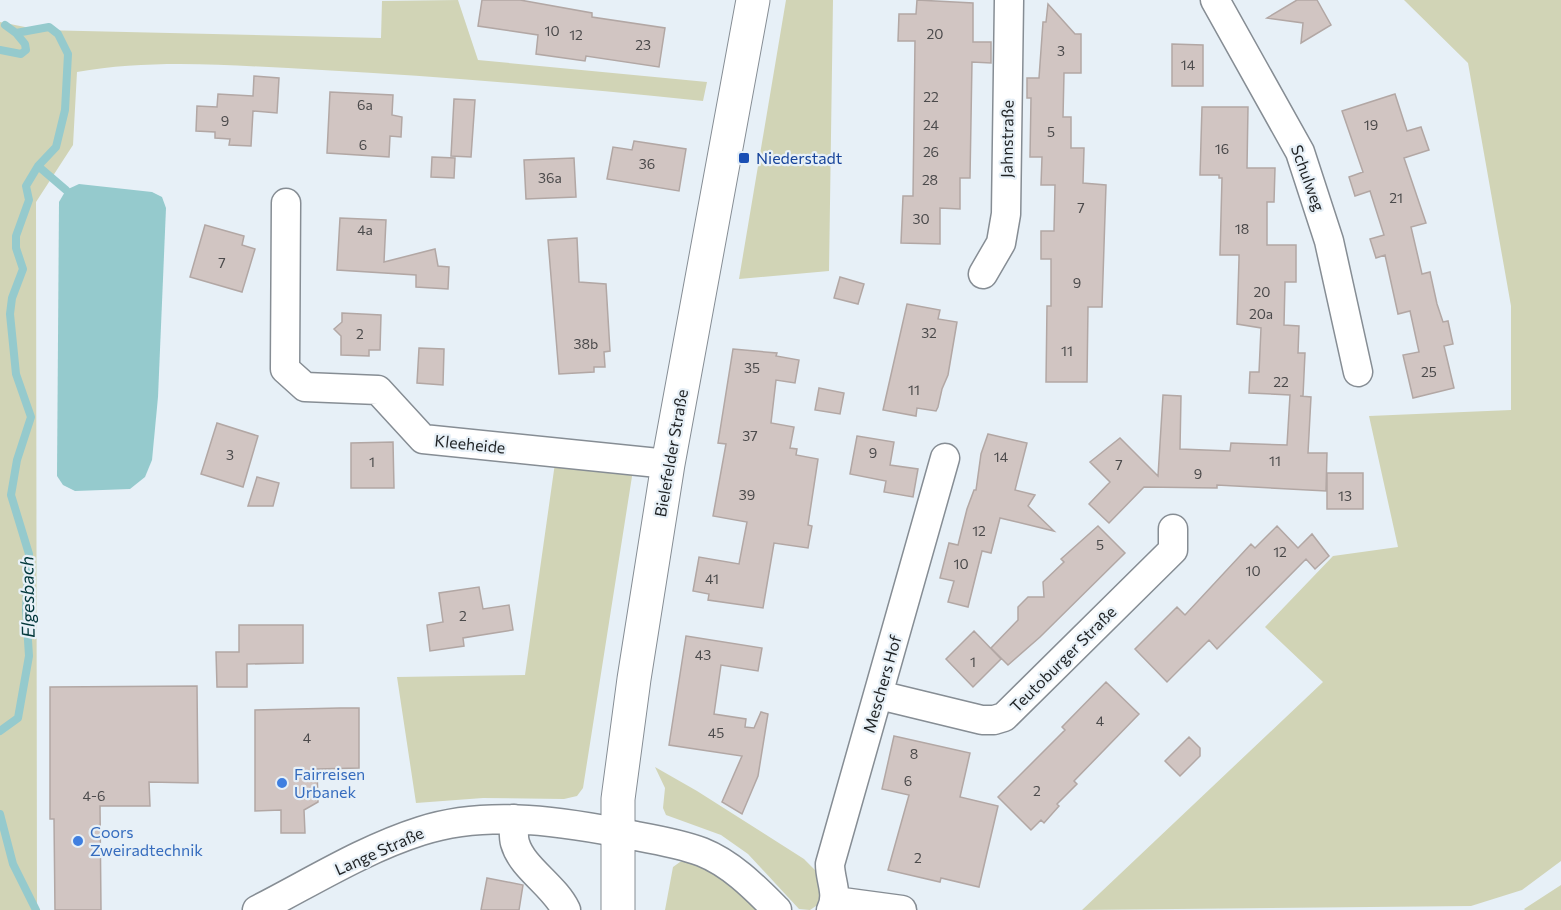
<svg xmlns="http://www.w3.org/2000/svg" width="1561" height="910" font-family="Commissioner,sans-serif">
  <rect width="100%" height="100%" fill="#e7f0f7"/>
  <path fill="#d1d4b6" d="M458 0 478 60 707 82 703 101C576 88 450 77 322 70 241 66 156 58 77 72L73 145 36 202 37 910H0V22L40 30 381 38 382 1Z
    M786 0H833L829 271 739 279Z
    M1404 0H1561V861L1522 890 1471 906 1082 910 1323 682 1265 627 1333 556 1398 547 1369 416 1511 410V306L1468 63Z
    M555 463 633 470 583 788 577 796 564 799 483 798 416 803 397 677 525 675Z
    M655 767 697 791 804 859 817 872 822 902 810 910 799 909 748 854 721 835 666 815 663 808 665 788Z
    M688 861 712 871 762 910H665L673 867 680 862Z
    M1561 885V910H1525L1524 909Z"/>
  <path fill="#95cacd" d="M79 184 152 192 162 197 166 208 158 397 152 460 145 477 130 489 75 491 63 485 57 476 59 202 66 190Z"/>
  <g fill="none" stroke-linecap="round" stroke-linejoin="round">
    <path stroke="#95cacd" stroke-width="8" d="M0 50 21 54 26 50 25 44 16 33
      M38 166 66 190
      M0 731 18 718 29 656 26 609 29 554 11 495 17 460 31 417 16 374 10 314 12 298 23 269 16 248V236L29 200 26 186 38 166 56 147 65 110 68 54 58 34 49 27 16 33 5 25
      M0 814 13 864 36 910"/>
  </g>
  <path fill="#d1c5c2" stroke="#b2a7a4" stroke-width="1.5" d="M482 0H520L592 13V17L665 28 659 67 586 56 585 61 536 54 538 35 478 26Z
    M917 0 973 3V42H991V63L972 62 970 178H960V209L940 208V244L901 243 903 196H913L915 41H898L899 14H916Z
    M1297 0H1317L1331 25 1301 43 1303 23 1267 18Z
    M1048 4 1075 34H1081V73H1064L1063 117H1071V148H1084L1083 183 1106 185 1102 307H1088L1087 382H1046L1047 306H1051V259H1041V231H1054L1055 185H1041L1042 157H1030L1031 98H1027V78H1039L1043 22H1046Z
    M1172 44 1203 45V86H1172Z
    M254 76 279 78 277 113 253 111 251 146 229 145 230 139 215 138V132L196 131 197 106 217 107 218 94 253 96Z
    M330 92 393 95 392 115 402 117 401 137 390 136 389 157 327 153Z
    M1395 94 1407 131 1421 127 1429 150 1404 158 1426 223 1411 227 1422 274 1430 272 1437 304 1443 322 1448 321 1453 344 1444 346 1454 388 1413 398 1403 355 1419 352 1410 311 1398 314 1385 255 1376 258 1370 239 1384 235 1370 191 1355 196 1349 177 1363 172 1342 111Z
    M454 99 475 100 471 157 451 156Z
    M1202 107H1248L1247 168H1275L1274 202H1267V245H1296V282H1285L1284 325 1299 326 1298 353H1305L1303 396H1300L1311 397 1308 453H1327L1326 491 1217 485V488L1144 487 1109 523 1089 504 1110 482 1090 462 1120 438 1158 476 1163 395 1181 396 1180 449 1230 451 1231 443 1287 445 1290 395 1249 393 1250 372H1259L1261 328 1237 324 1239 259V255H1220L1222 178H1219V175H1200Z
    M634 141 686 149 679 191 607 179 613 147 632 150Z
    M432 157 455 158 454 178 431 177Z
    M574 158 576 197 526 199 524 160Z
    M340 218 386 220 384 262 435 249 438 266 449 267 448 289 416 287V275L337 270Z
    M205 225 244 236 242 245 255 249 242 292 190 277Z
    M577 238 579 282 606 284 610 351 604 352 605 367H594V372L559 374 548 240Z
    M840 277 864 284 858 304 834 298Z
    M907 304 940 310 938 319 957 322 948 375 942 389 938 407 936 411 917 408 916 416 883 410Z
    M342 313 381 315 380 350H369V356L341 355V336L334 329 342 322Z
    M419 348 444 349 443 385 417 383Z
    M733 349 777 353 776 356 799 360 795 383 776 380 771 423 794 427 790 448 797 449 796 455 818 459 808 525 812 526 808 548 774 543 763 608 708 600 709 594 693 591 699 557 739 564 747 522 713 516 726 444 718 443Z
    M819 388 844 393 840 414 815 410Z
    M217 423 258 436 243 487 201 474Z
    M988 434 1027 443 1015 490 1035 495 1028 506 1054 531 1000 518 991 553 982 551 968 607 948 602 954 581 940 578 949 543 958 545 967 509 974 490H976L981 454Z
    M857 436 894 442 890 465 918 469 913 497 884 492 886 481 850 474Z
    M393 442 394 488H351V443Z
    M1327 473H1363V509H1327Z
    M257 477 279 483 273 506H248Z
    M1098 526 1125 553 1040 637 1008 665 991 648 1018 620V607L1028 597H1044L1043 582 1064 562 1061 559Z
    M1277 526 1298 548 1312 534 1329 556 1315 569 1306 559 1217 649 1209 640 1167 682 1135 649 1177 607 1185 615 1251 544 1255 548Z
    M479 587 483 609 509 605 513 630 463 638 464 646 430 651 427 625 443 622 439 593Z
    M239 625H303V663L247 664V687H217L216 652H239Z
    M974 631 1001 659 973 687 946 659Z
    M686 636 762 648 758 671 721 665 714 714 746 719 745 727 754 728 761 712 768 714 758 776 742 814 722 802 742 756 669 745Z
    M1106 682 1139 714 1074 781 1077 784 1057 804 1059 806 1044 823 1041 820 1031 830 998 797 1065 730 1062 727Z
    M197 686 198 783 149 782 150 806H100L101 910H55L54 819H50V687Z
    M340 708H359V768L317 769 318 802 304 810 305 833H281V810L255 811V710Z
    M894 736 970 753 960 797 998 806 979 887 941 878 940 882 888 870 909 795 882 789Z
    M1189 737 1200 748V756L1180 776 1165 761Z
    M487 878 523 885 519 910H481Z"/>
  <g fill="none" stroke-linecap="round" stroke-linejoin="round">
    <defs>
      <path id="street" d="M1215 0 1300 152 1329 241 1358 372
        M286 203 285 369 305 387 378 390 423 439 668 464
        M983 274 1001 243 1006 214 1009 0
        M879 695 982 720H994L1004 717 1173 550V529
        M514 819C514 827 513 836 515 843 522 868 554 885 566 910
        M835 901 902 910
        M257 910C310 883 364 849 421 831 489 809 567 822 636 836 658 840 681 844 702 852 732 864 755 888 777 910
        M831 910C839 894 830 881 830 864L945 458"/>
      <path id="secondary" d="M618 910V799L634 679 668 464 753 0"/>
    </defs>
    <use href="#street" stroke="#868d94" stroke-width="31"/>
    <use href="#secondary" stroke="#868d94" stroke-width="35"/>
    <use href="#street" stroke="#fff" stroke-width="28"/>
    <use href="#secondary" stroke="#fff" stroke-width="33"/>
  </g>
  <rect fill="#1a4fb4" stroke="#e7f0f7" stroke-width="2" x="738" y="152" width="12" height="12" rx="3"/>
  <g fill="#3f7fe0" stroke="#e7f0f7" stroke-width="2">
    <circle cx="282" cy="783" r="6"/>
    <circle cx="78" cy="841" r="6"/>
  </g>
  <g text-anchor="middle" stroke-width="4.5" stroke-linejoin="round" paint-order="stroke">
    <g font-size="14" fill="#4b4a4b">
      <text x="552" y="36">10</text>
      <text x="935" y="39">20</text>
      <text x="576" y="40">12</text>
      <text x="643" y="50">23</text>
      <text x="1061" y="56">3</text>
      <text x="1188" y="70">14</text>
      <text x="931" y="102">22</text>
      <text x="365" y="110">6a</text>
      <text x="225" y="126">9</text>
      <text x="931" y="130">24</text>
      <text x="1371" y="130">19</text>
      <text x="1051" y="137">5</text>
      <text x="363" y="150">6</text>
      <text x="1222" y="154">16</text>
      <text x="931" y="157">26</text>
      <text x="647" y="169">36</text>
      <text x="550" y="183">36a</text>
      <text x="930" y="185">28</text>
      <text x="1396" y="203">21</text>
      <text x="1081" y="213">7</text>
      <text x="921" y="224">30</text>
      <text x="1242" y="234">18</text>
      <text x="365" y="235">4a</text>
      <text x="222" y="268">7</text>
      <text x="1077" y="288">9</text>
      <text x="1262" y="297">20</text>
      <text x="1261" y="319">20a</text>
      <text x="929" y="338">32</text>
      <text x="360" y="339">2</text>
      <text x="586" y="349">38b</text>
      <text x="1067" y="356">11</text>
      <text x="752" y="373">35</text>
      <text x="1429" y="377">25</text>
      <text x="1281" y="387">22</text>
      <text x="914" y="395">11</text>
      <text x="750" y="441">37</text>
      <text x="873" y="458">9</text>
      <text x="230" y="460">3</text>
      <text x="1001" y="462">14</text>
      <text x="1275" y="466">11</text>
      <text x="372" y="467">1</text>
      <text x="1119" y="470">7</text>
      <text x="1198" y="479">9</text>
      <text x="747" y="500">39</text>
      <text x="1345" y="501">13</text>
      <text x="979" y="536">12</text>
      <text x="1100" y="550">5</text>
      <text x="1280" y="557">12</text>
      <text x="961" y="569">10</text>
      <text x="1253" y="576">10</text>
      <text x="712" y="584">41</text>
      <text x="463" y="621">2</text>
      <text x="703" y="660">43</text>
      <text x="973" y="667">1</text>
      <text x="1100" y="726">4</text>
      <text x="716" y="738">45</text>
      <text x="307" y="743">4</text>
      <text x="914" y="759">8</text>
      <text x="908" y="786">6</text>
      <text x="1037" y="796">2</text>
      <text x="94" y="801">4-6</text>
      <text x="918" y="863">2</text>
    </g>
    <g font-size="16" fill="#1e2123" stroke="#e7f0f7">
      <text transform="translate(1007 139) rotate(-89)" y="6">Jahnstraße</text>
      <text transform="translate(1308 178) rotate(70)" y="6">Schulweg</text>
      <text transform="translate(470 444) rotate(6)" y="6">Kleeheide</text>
      <text transform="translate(671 453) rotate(-80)" y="6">Bielefelder Straße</text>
      <text transform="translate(1063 659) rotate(-45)" y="6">Teutoburger Straße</text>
      <text transform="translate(882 684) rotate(-74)" y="6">Meschers Hof</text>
      <text transform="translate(379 851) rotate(-24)" y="6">Lange Straße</text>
    </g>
    <g font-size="16" fill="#164399" stroke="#e7f0f7" text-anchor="start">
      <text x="756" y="164">Niederstadt</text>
    </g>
    <g font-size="16" fill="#366cbe" stroke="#e7f0f7" text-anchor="start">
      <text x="294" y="780">Fairreisen<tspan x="294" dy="18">Urbanek</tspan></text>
      <text x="90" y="838">Coors<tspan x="90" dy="18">Zweiradtechnik</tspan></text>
    </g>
    <g font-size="18" font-style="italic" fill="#02373a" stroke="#e7f0f7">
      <text transform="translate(28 597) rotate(-91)" y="6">Elgesbach</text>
    </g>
  </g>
</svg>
